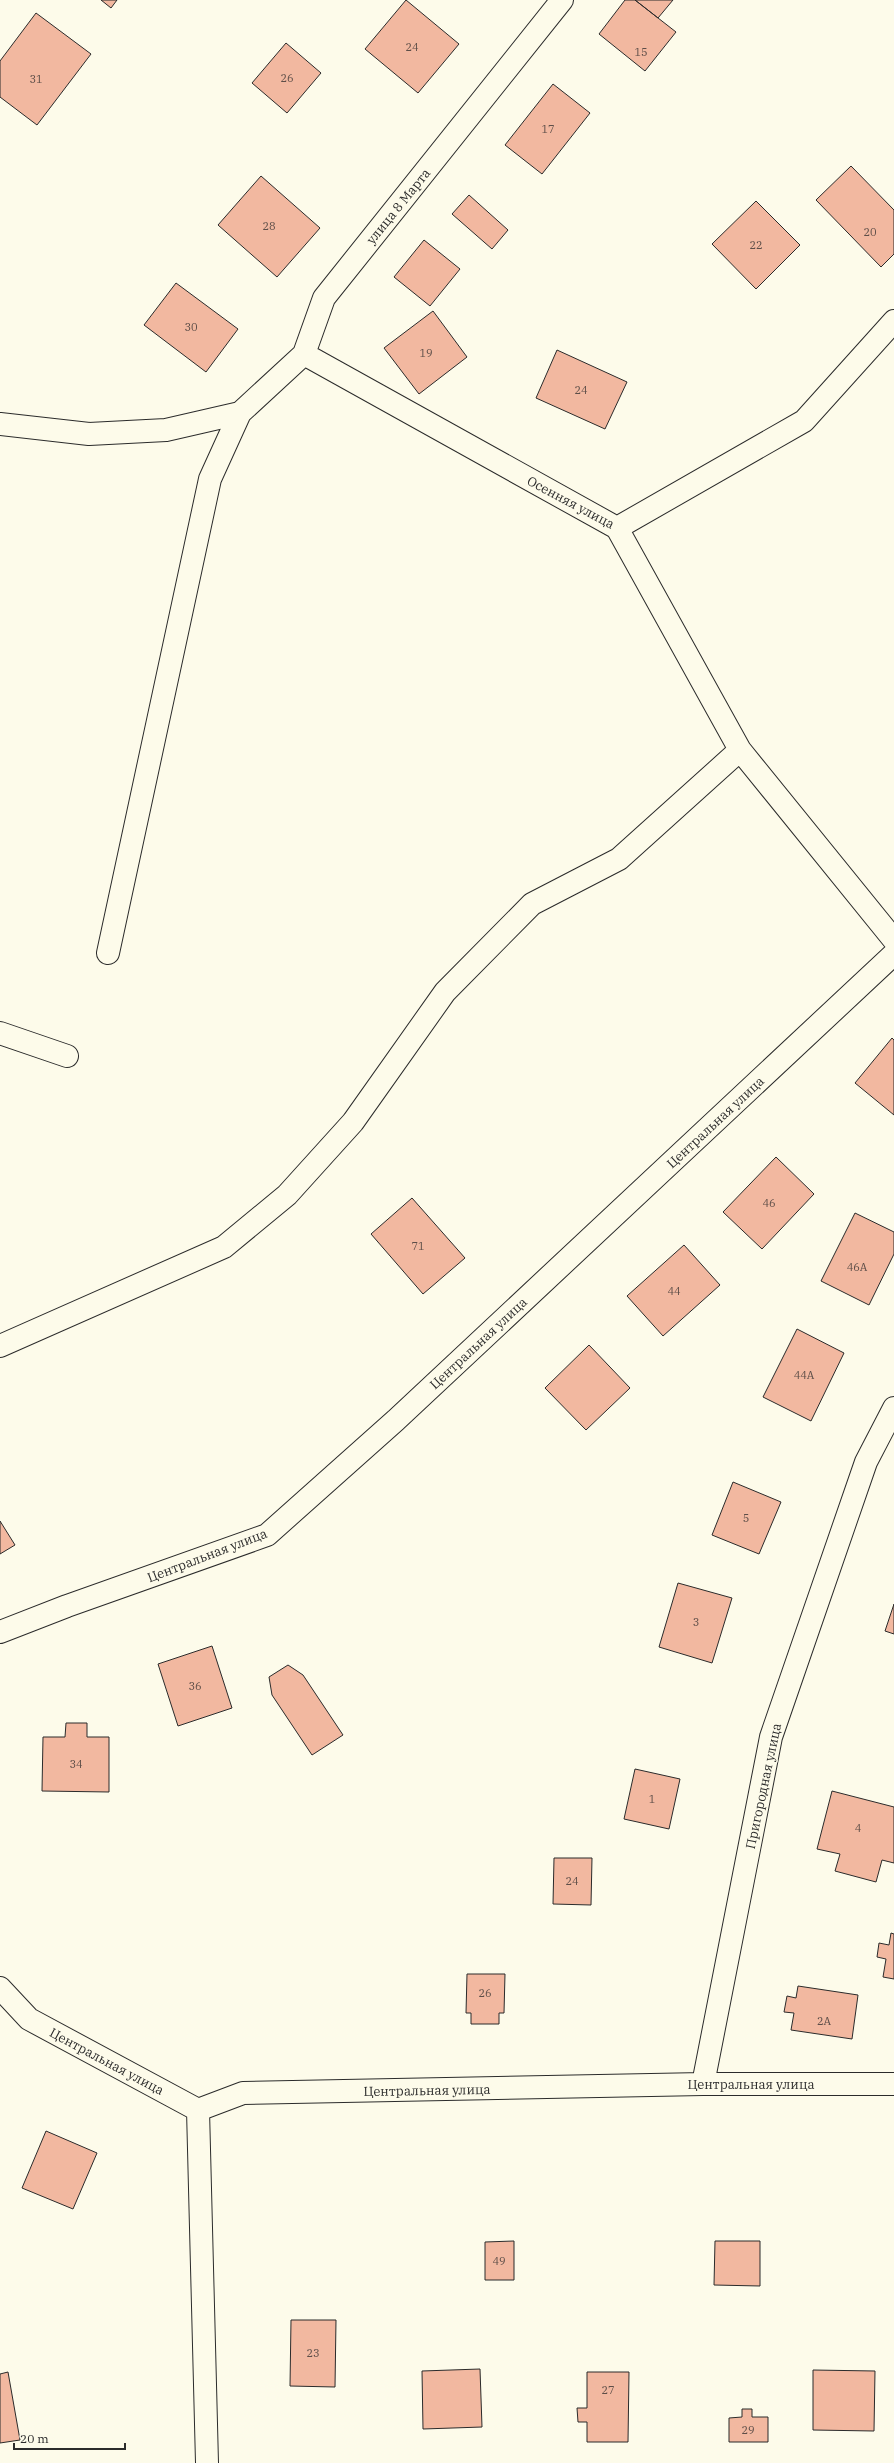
<svg xmlns="http://www.w3.org/2000/svg" width="894" height="2463" font-family="'IBM Plex Serif',serif">
  <rect width="100%" height="100%" fill="#fdfbea"/>
  <path fill="#f2b8a0" stroke="#2b2b2b" d="M101 0H117L111 8Z
    M406 0 459 44 418 93 365 49Z
    M625 0H635L676 32 645 71 599 34Z
    M635 0H673L658 18Z
    M36 13 91 54 37 125 0 97V61Z
    M286 43 321 73 287 113 252 83Z
    M553 84 590 113 542 174 505 145Z
    M851 166 894 210V254L881 267 816 200Z
    M261 176 320 228 277 277 218 225Z
    M469 195 508 230 492 249 452 214Z
    M756 201 800 245 756 289 712 244Z
    M424 240 460 269 430 306 394 277Z
    M176 283 238 329 206 372 144 325Z
    M433 311 467 357 419 394 384 348Z
    M557 350 627 382 605 429 536 398Z
    M892 1038 894 1040V1115L855 1083Z
    M776 1157 814 1194 762 1249 723 1212Z
    M412 1198 465 1258 423 1294 371 1234Z
    M855 1213 894 1232V1254L869 1305 821 1281Z
    M684 1245 720 1285 663 1336 627 1296Z
    M797 1329 844 1353 811 1421 763 1397Z
    M589 1345 630 1388 586 1430 545 1388Z
    M733 1482 781 1502 759 1554 712 1535Z
    M0 1521 15 1545 0 1554Z
    M678 1583 732 1598 712 1663 659 1647Z
    M894 1604V1634L885 1631Z
    M212 1646 232 1708 178 1726 158 1664Z
    M288 1665 303 1675 343 1735 312 1755 272 1695 269 1677Z
    M66 1723H87V1737H109V1792L42 1791 43 1737H65Z
    M635 1769 680 1779 669 1829 624 1819Z
    M832 1791 894 1807V1863L882 1860 876 1882 835 1871 840 1854 817 1849Z
    M554 1858H592L591 1905 553 1904Z
    M891 1933 894 1934V1979L883 1977 886 1959 877 1957 879 1943 889 1945Z
    M467 1974H505L504 2013H499V2024H471V2013H466Z
    M798 1986 858 1995 852 2039 791 2030 794 2013 784 2012 787 1996 796 1998Z
    M46 2131 97 2153 73 2209 22 2188Z
    M514 2241V2280H485V2242Z
    M715 2241H760V2286L714 2285Z
    M291 2320H336L335 2387 290 2386Z
    M480 2369 482 2427 423 2429 422 2371Z
    M813 2370 875 2371 874 2431 813 2430Z
    M8 2372 20 2440 0 2443V2374Z
    M587 2372H629L628 2442H587V2422H578L577 2408H587Z
    M742 2409H752V2417H768V2442H729V2418L742 2417Z"/>
  <g fill="none" stroke-linecap="round" stroke-linejoin="round">
    <defs>
      <path id="minor" d="M304 354 617 528 804 421 894 321
        M0 424 89 434 166 430 240 413
        M617 528 740 750 894 940
        M108 953 210 479 240 413 304 354 324 298 562 0
        M0 1033 67 1056
        M0 1346 224 1247 287 1195 353 1122 445 992 532 904 619 859 740 750
        M0 1632 67 1606 267 1535 396 1420 894 954
        M0 1988 29 2019 198 2110 243 2093 703 2084H894
        M703 2084 771 1737 866 1462 894 1408
        M198 2110 207 2463"/>
    </defs>
    <use href="#minor" stroke="#2b2b2b" stroke-width="24"/>
    <use href="#minor" stroke="#fdfbea" stroke-width="22"/>
  </g>
  <g text-anchor="middle" stroke-width="3" stroke-linejoin="round" paint-order="stroke">
    <g font-size="11" fill="#5d4e48">
      <text x="412" y="51">24</text>
      <text x="641" y="56">15</text>
      <text x="287" y="82">26</text>
      <text x="36" y="83">31</text>
      <text x="548" y="133">17</text>
      <text x="269" y="230">28</text>
      <text x="870" y="236">20</text>
      <text x="756" y="249">22</text>
      <text x="191" y="331">30</text>
      <text x="426" y="357">19</text>
      <text x="581" y="394">24</text>
      <text x="769" y="1207">46</text>
      <text x="418" y="1250">71</text>
      <text x="857" y="1271">46А</text>
      <text x="674" y="1295">44</text>
      <text x="804" y="1379">44А</text>
      <text x="746" y="1522">5</text>
      <text x="696" y="1626">3</text>
      <text x="195" y="1690">36</text>
      <text x="76" y="1768">34</text>
      <text x="652" y="1803">1</text>
      <text x="858" y="1832">4</text>
      <text x="572" y="1885">24</text>
      <text x="485" y="1997">26</text>
      <text x="824" y="2025">2А</text>
      <text x="499" y="2265">49</text>
      <text x="313" y="2357">23</text>
      <text x="608" y="2394">27</text>
      <text x="748" y="2434">29</text>
    </g>
    <g font-size="13" fill="#2b2b2b" stroke="#fdfbea">
      <text transform="translate(398 206) rotate(-51)" y="5">улица 8 Марта</text>
      <text transform="translate(571 502) rotate(28)" y="5">Осенняя улица</text>
      <text transform="translate(715 1122) rotate(-43)" y="5">Центральная улица</text>
      <text transform="translate(478 1343) rotate(-43)" y="5">Центральная улица</text>
      <text transform="translate(207 1555) rotate(-21)" y="5">Центральная улица</text>
      <text transform="translate(763 1786) rotate(-78)" y="5">Пригородная улица</text>
      <text transform="translate(107 2061) rotate(28)" y="5">Центральная улица</text>
      <text x="751" y="2089">Центральная улица</text>
      <text transform="translate(427 2090) rotate(-1)" y="5">Центральная улица</text>
    </g>
  </g>
  <path d="M14 2443v6h111v-6" fill="none" stroke="#2b2b2b" stroke-width="2"/>
  <text x="20" y="2443" font-size="12" fill="#2b2b2b" stroke="#fdfbea" stroke-width="3" paint-order="stroke">20 m</text>
</svg>
